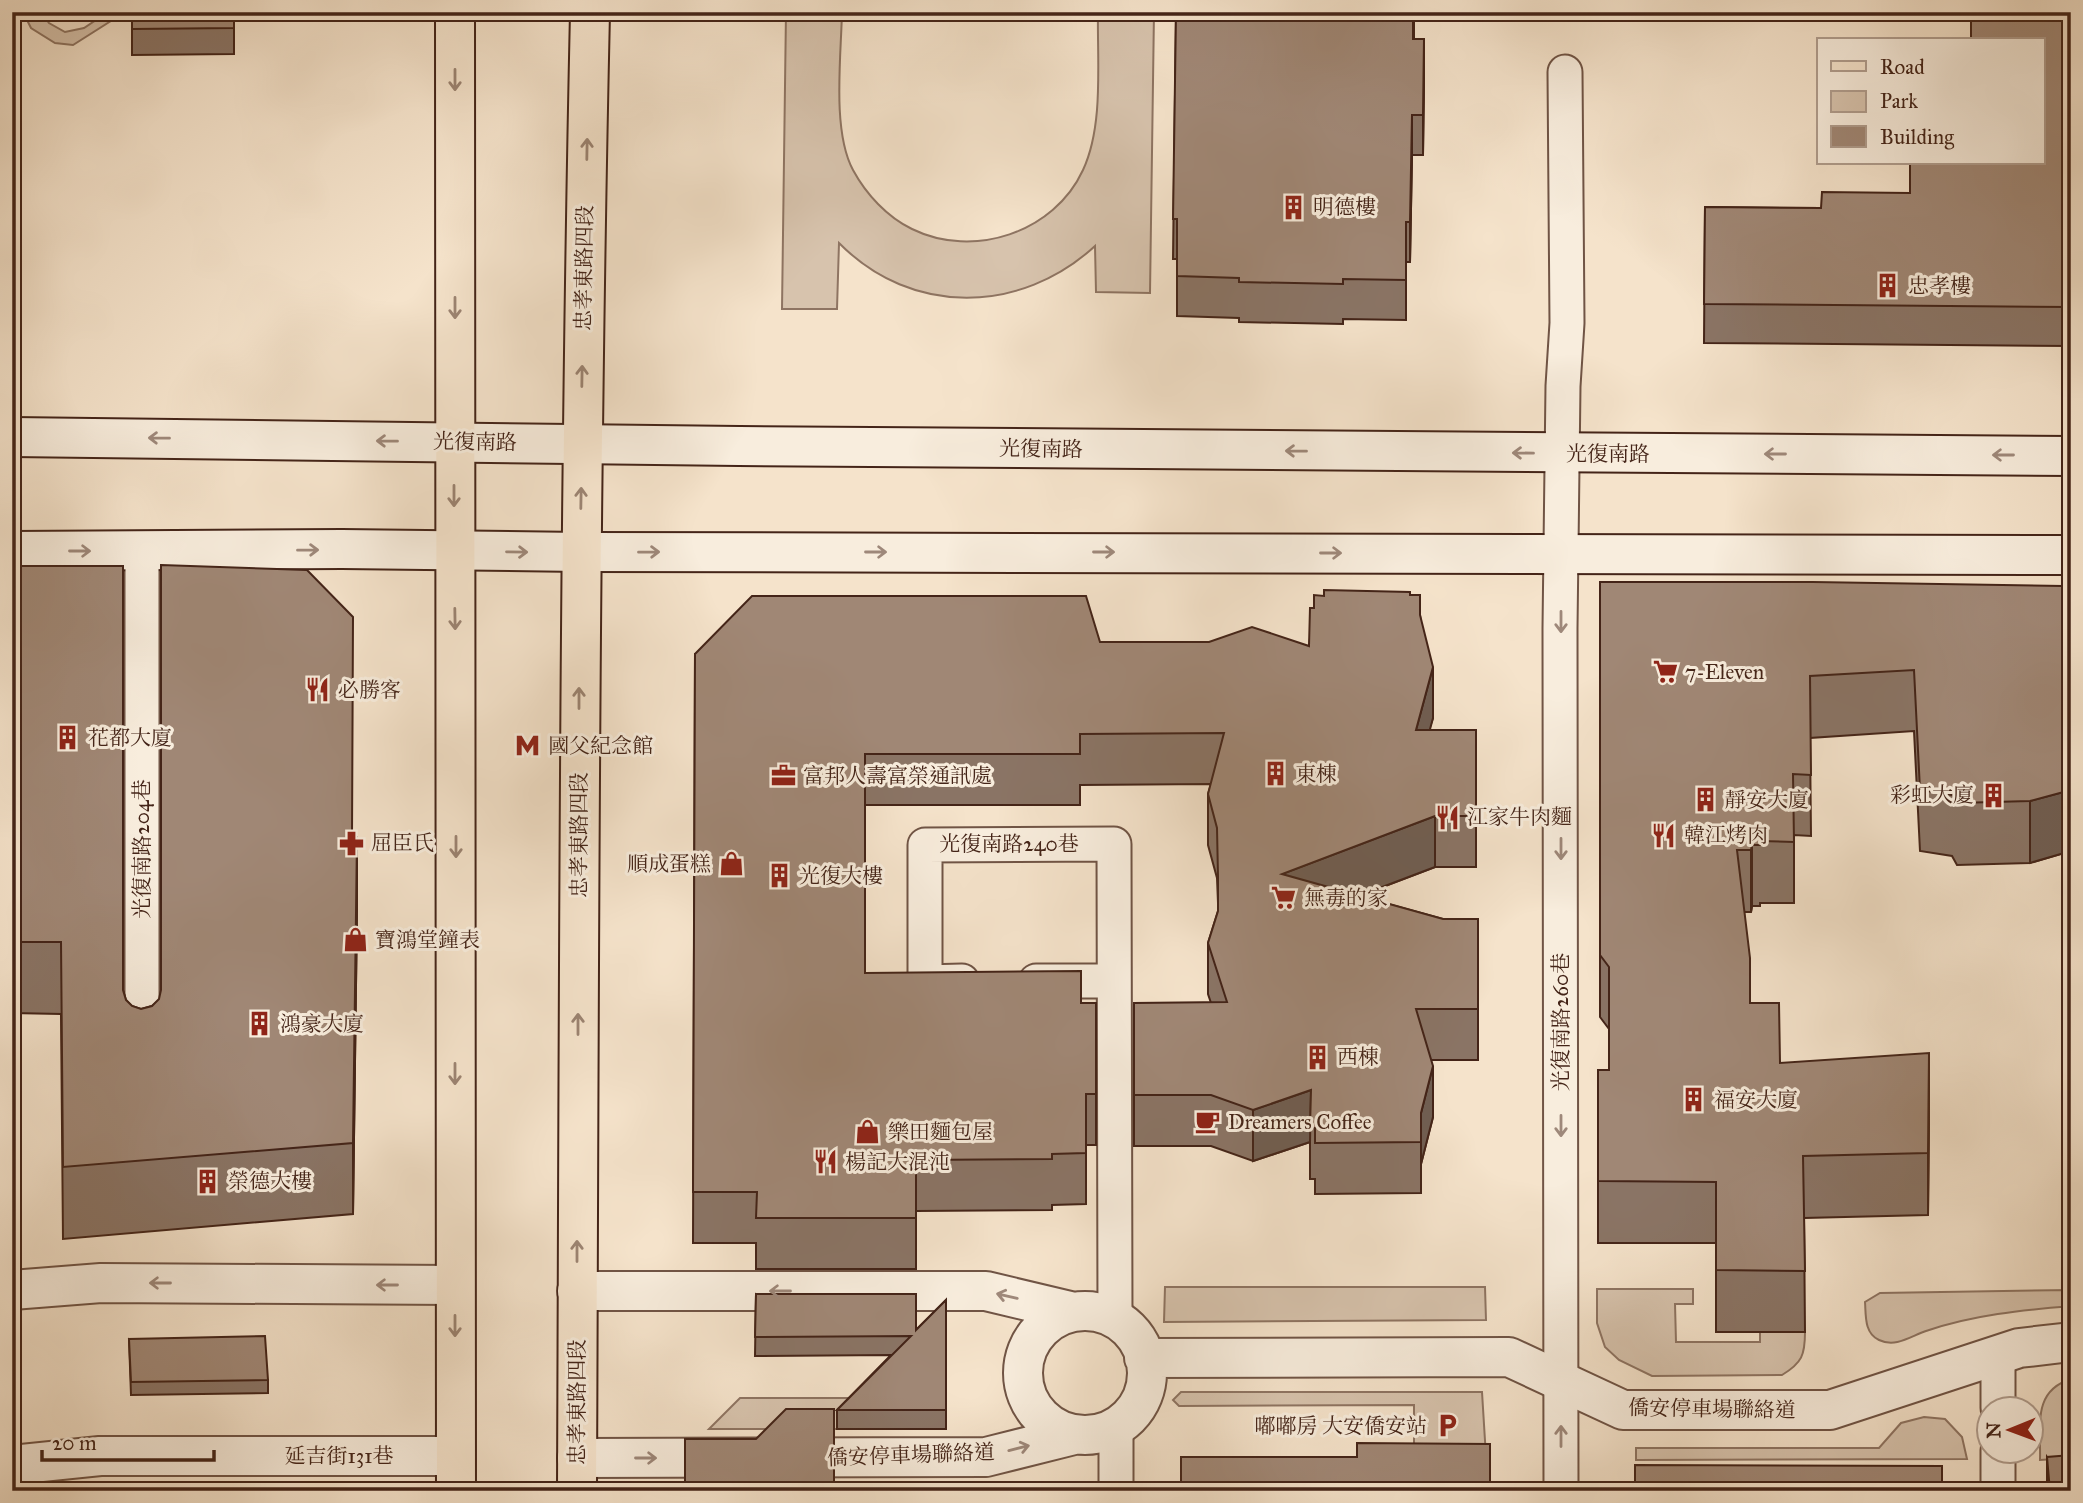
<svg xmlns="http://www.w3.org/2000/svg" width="2083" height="1503" font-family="'IM FELL Great Primer','Noto Serif TC',serif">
  <rect width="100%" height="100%" fill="#f5e3cb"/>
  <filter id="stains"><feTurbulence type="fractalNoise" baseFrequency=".00286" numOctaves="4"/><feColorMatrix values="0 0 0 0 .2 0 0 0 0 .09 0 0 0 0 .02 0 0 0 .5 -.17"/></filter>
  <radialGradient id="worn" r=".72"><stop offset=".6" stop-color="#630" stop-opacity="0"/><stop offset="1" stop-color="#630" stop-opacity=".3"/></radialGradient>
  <path fill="#d7c3ad" stroke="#8e7462" stroke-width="2" d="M23 12H41L49 23 65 32 84 28 108 12H125L73 45 55 43 31 28Z
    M786 12H842C841 57 832 131 853 170 866 194 887 217 912 229 973 259 1054 233 1083 170 1104 125 1097 61 1098 12H1154L1150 293 1096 292 1095 246C1021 314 912 317 839 243L837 309H782Z
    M1165 1287H1485L1486 1320 1164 1322Z
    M1597 1289H1693V1304H1675L1676 1342H1760V1332H1805C1805 1355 1802 1363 1782 1375L1652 1376 1619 1360 1605 1347 1597 1323Z
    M2071 1290V1306C2023 1310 1972 1315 1926 1331 1911 1336 1896 1348 1879 1340 1864 1333 1866 1315 1865 1302L1880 1293Z
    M2071 1379V1458L2040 1460C2041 1426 2032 1391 2071 1379Z
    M1181 1392H1482L1486 1457H1414V1405L1179 1406 1173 1400Z
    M740 1398H868L837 1429H709Z
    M1924 1417 1945 1419 1962 1437 1967 1459 1636 1460V1448H1879L1901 1423Z"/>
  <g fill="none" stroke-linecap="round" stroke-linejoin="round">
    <defs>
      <path id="service" d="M142 551V1053
        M962 981 925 982V845L1114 844 1115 1319
        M1036 981H1114
        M1998 1355V1408
        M1116 1427V1491
        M1998 1450V1491
        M1561 1491 1560 628 1563 386 1567 323 1565 72"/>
      <path id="minor" d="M12 1290 101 1283 455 1285
        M577 1291H986L1074 1312
        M1023 1373a62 62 0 1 1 124 0a62 62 0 1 1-124 0Z
        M1144 1358 1509 1357 1623 1410H1830L2019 1348 2071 1342
        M577 1458 986 1457 1074 1435
        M12 1465 100 1456H455"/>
      <path id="secondary" d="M12 437 739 446 2071 456
        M12 551 342 549 581 552 2071 555"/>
      <path id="primary" d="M455 12 456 1491
        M577 1491C579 998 579 505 590 12"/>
    </defs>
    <use href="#service" stroke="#705445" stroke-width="37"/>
    <use href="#minor" stroke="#705445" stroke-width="42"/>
    <use href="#secondary" stroke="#442418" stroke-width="42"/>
    <use href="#primary" stroke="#442418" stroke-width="42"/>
    <use href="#service" stroke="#f8eddd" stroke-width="33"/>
    <use href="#minor" stroke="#f8eddd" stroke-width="38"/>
    <use href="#secondary" stroke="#f8eddd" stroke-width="38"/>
    <use href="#primary" stroke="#f5e3cb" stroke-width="38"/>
  </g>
  <path fill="#8a7465" stroke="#442418" stroke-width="2" d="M132 12H234V54L132 55Z
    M1176 12H1414V39L1424 79 1423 155H1412L1410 262H1406V320L1343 319V324L1239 322V318L1177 316V259H1173Z
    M2071 12V346L1704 343 1705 207 1821 208 1910 193 2043 163Z
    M12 566 123 990 126 1000 132 1006 141 1009 152 1006 352 837 357 909 353 1214 63 1239 61 1014 12 1013Z
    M1600 582 2062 615 2071 624V851L2030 863 1957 865 1952 856 1920 851 1914 731 1810 738 1811 836 1794 835V903H1760V906H1752L1751 912H1744L1750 1003 1780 1063 1929 1114 1928 1215 1804 1218 1805 1332H1716V1243H1598V1070H1609V1029L1600 1017Z
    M1410 595 1420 615 1433 718 1429 730H1476V867H1435L1359 896 1443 919H1478V1060H1431L1433 1117 1421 1164V1193L1315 1194V1179H1310V1142L1253 1161 1211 1146H1134V1003H1211L1208 994V943L1218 911V903L1217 878 1208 845V794L1211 784 1080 785V805H865V973L1081 1003H1096V1145H1086V1204L1052 1205V1210L916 1211V1269H756V1243H693L695 654 1100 642 1309 646 1314 608 1324 596Z
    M756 1294 916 1330 946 1300V1429H837V1410L891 1355 755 1356Z
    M129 1339 268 1380V1393L131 1395Z
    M2047 1457 2071 1491H2047Z"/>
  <path fill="#705e52" stroke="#442418" stroke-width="2" d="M1424 39V79L1423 155V115Z
    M1412 115V155L1410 262V222Z
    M1433 667V718L1416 781V730Z
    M2071 790V851L2030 863V801Z
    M1435 816V867L1282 925V874Z
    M357 837V909L353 1214V1143Z
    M1752 845V906L1751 912V850Z
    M1929 1053V1114L1928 1215V1153Z
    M1433 1066V1117L1421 1164V1113Z
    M1311 1090 1310 1142 1253 1161V1110Z"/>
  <path fill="#a08775" stroke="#442418" stroke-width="2" d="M132 12H234V28L132 29Z
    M1176 12H1413V39H1424L1423 115H1412L1410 222H1406V280L1343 279V284L1239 282V278L1177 276V219H1173Z
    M1971 12H2071V307L1704 304 1705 207 1821 208 1822 192 1910 193V163H2043V40H1971Z
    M161 565 307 570 353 617 352 837H357L353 1143 63 1167 61 942H12V566H123V990L126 1000 132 1006 141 1009 152 1006 159 999 161 990Z
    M1600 582H1813L2062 586V614L2071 624V790L2030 801 1957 803 1952 795 1920 790 1914 670 1810 676 1811 775 1793 774 1794 842 1760 841V845H1752L1751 850H1737L1750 958V1003H1779L1780 1063 1929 1053 1928 1153 1803 1156 1805 1271 1716 1270V1182L1598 1181V1070H1609V967L1600 955Z
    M1324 590 1410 592V595H1420V615L1433 667 1416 730H1476V816H1435L1282 874 1443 919H1478V1009H1416L1433 1066 1421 1113V1142L1315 1143V1128H1310L1311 1090 1253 1110 1211 1095H1134V1003L1227 1002 1208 943 1218 911V877L1217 828 1208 794 1224 733 1080 734V754H865V973L1081 971V1003H1096V1094H1086V1153L1052 1154V1159L916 1160V1218H756L757 1192H693L695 654 752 596H1086L1100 642H1209L1252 627 1309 646 1310 608H1314V595L1324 596Z
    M756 1294H916V1330L946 1300V1410H837L911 1336 755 1337Z
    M265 1336 268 1380 131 1382 129 1339Z
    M786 1409H834V1491H685V1439H756Z
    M1357 1443 1490 1444V1491H1181V1457H1357Z
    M2071 1455V1491H2050L2047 1457Z
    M1635 1465 1942 1466V1491H1635Z"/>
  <defs><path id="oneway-shaft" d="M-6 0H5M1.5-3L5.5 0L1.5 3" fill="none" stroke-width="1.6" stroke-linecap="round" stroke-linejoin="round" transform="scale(1.75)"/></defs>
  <g stroke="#9c8472">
    <use href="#oneway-shaft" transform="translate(455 80) rotate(90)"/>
    <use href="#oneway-shaft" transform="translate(587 149) rotate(-89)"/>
    <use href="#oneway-shaft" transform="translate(455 308) rotate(90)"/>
    <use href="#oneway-shaft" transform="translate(582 376) rotate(-89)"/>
    <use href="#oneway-shaft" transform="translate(454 496) rotate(90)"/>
    <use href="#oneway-shaft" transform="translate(581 498) rotate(-89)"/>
    <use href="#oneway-shaft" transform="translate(455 619) rotate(89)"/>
    <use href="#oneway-shaft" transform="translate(579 698) rotate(-90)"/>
    <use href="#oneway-shaft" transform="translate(456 847) rotate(90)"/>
    <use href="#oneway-shaft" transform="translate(578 1024) rotate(-90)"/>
    <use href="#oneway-shaft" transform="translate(455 1074) rotate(90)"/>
    <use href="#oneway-shaft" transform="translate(577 1251) rotate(-90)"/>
    <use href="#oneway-shaft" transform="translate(455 1326) rotate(90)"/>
  </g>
  <g stroke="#9e887a">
    <use href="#oneway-shaft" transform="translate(159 438) rotate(-179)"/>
    <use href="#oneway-shaft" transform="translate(387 441) rotate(-179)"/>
    <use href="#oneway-shaft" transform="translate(1296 451) rotate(-179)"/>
    <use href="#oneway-shaft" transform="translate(1523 453) rotate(-179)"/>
    <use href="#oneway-shaft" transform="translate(1775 454) rotate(-180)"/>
    <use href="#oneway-shaft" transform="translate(2003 455) rotate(-180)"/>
    <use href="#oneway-shaft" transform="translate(308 550) rotate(-1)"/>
    <use href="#oneway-shaft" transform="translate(80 551)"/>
    <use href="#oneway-shaft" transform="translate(517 552) rotate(1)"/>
    <use href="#oneway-shaft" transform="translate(649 552) rotate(-1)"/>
    <use href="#oneway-shaft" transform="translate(876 552)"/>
    <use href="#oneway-shaft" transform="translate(1104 552)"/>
    <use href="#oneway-shaft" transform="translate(1331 553)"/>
    <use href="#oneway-shaft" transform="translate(1561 622) rotate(90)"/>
    <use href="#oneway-shaft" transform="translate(1561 849) rotate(90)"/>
    <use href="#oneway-shaft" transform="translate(1561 1126) rotate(90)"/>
    <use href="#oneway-shaft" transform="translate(160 1283) rotate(-180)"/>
    <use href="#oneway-shaft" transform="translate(387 1285) rotate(-180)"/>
    <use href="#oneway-shaft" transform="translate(780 1291) rotate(180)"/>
    <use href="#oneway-shaft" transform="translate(1007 1296) rotate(-167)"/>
    <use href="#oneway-shaft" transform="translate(1561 1436) rotate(-90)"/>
    <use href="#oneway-shaft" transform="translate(1019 1448) rotate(-14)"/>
    <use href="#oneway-shaft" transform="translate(646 1458)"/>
  </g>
  <defs>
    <symbol id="building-bare" viewBox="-9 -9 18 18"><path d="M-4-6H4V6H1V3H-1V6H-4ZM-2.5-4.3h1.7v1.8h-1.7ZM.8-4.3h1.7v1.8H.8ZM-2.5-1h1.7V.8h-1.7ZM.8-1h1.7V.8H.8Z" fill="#8f2418" stroke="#f8eddd" stroke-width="2.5" paint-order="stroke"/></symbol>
    <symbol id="supermarket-bare" viewBox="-9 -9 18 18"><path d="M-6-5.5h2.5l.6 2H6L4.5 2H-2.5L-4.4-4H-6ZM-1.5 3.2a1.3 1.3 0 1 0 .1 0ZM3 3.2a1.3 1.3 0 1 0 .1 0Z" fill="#8f2418" stroke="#f8eddd" stroke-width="2.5" paint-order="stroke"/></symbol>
    <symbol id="restaurant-bare" viewBox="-9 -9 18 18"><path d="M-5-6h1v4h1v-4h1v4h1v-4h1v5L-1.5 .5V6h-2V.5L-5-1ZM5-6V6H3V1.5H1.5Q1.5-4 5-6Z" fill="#8f2418" stroke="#f8eddd" stroke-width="2.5" paint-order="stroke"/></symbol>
    <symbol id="metro-bare" viewBox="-9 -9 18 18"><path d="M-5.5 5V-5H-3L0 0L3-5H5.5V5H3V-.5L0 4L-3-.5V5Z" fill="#8f2418" stroke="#f8eddd" stroke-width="2.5" paint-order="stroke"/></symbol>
    <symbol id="office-bare" viewBox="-9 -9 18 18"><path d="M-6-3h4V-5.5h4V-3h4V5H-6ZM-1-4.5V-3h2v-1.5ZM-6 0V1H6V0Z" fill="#8f2418" stroke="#f8eddd" stroke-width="2.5" paint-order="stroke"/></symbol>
    <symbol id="pharmacy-bare" viewBox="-9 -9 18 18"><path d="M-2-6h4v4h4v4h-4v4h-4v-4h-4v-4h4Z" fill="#8f2418" stroke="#f8eddd" stroke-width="2.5" paint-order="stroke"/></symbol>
    <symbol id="shop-bare" viewBox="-9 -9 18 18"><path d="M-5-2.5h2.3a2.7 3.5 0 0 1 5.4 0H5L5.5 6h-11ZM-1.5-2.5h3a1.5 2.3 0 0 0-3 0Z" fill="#8f2418" stroke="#f8eddd" stroke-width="2.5" paint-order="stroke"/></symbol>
    <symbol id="cafe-bare" viewBox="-9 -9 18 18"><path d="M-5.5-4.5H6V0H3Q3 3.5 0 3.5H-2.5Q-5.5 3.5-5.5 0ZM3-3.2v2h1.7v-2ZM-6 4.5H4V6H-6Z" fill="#8f2418" stroke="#f8eddd" stroke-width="2.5" paint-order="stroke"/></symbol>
    <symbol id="parking-bare" viewBox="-9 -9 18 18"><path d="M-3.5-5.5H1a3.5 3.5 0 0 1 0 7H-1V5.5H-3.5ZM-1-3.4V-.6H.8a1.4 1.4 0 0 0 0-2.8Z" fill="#8f2418" stroke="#f8eddd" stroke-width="2.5" paint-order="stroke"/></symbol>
  </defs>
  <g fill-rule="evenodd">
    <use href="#building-bare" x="1276" y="190" width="35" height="35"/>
    <use href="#building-bare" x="1870" y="268" width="35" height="35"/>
    <use href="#supermarket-bare" x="1648" y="654" width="35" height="35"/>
    <use href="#restaurant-bare" x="300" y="672" width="35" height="35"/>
    <use href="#building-bare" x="50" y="720" width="35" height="35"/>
    <use href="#metro-bare" x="510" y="728" width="35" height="35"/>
    <use href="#building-bare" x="1258" y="756" width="35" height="35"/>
    <use href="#office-bare" x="766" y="758" width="35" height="35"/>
    <use href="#building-bare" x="1976" y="778" width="35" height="35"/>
    <use href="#building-bare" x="1688" y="782" width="35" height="35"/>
    <use href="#restaurant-bare" x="1430" y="800" width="35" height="35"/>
    <use href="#restaurant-bare" x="1646" y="818" width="35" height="35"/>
    <use href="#pharmacy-bare" x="334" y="826" width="35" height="35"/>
    <use href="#shop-bare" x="714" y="846" width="35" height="35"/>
    <use href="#building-bare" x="762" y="858" width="35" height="35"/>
    <use href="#supermarket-bare" x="1266" y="880" width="35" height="35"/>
    <use href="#shop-bare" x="338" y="922" width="35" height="35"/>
    <use href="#building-bare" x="242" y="1006" width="35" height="35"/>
    <use href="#building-bare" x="1300" y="1040" width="35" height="35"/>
    <use href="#building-bare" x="1676" y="1082" width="35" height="35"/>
    <use href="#cafe-bare" x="1190" y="1104" width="35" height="35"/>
    <use href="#shop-bare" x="850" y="1114" width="35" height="35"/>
    <use href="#restaurant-bare" x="808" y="1144" width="35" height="35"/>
    <use href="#building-bare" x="190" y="1164" width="35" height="35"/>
    <use href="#parking-bare" x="1430" y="1408" width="35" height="35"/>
  </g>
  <g text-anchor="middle" stroke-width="6" stroke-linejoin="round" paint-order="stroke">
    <g font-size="21" fill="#442418" stroke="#f8eddd" text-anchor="start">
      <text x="1313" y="214">明德樓</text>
      <text x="1908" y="293">忠孝樓</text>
      <text x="1685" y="679">7-Eleven</text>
      <text x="338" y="697">必勝客</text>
      <text x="88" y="745">花都大廈</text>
      <text x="548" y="753">國父紀念館</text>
      <text x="1295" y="781">東棟</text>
      <text x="803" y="783">富邦人壽富榮通訊處</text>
      <text x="1974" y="802" text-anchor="end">彩虹大廈</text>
      <text x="1725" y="807">靜安大廈</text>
      <text x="1467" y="824">江家牛肉麵</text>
      <text x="1684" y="842">韓江烤肉</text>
      <text x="371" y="850">屈臣氏</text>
      <text x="711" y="871" text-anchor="end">順成蛋糕</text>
      <text x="799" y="883">光復大樓</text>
      <text x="1304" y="905">無毒的家</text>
      <text x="375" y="947">寶鴻堂鐘表</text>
      <text x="280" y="1031">鴻豪大廈</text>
      <text x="1337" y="1064">西棟</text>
      <text x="1714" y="1107">福安大廈</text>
      <text x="1228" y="1129">Dreamers Coffee</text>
      <text x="888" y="1139">樂田麵包屋</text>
      <text x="845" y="1169">楊記大混沌</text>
      <text x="228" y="1188">榮德大樓</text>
      <text x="1427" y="1433" text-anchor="end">嘟嘟房 大安僑安站</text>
    </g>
    <g font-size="21" fill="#442418" stroke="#f8eddd">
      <text transform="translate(584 268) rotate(-89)" y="7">忠孝東路四段</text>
      <text transform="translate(475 442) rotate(1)" y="7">光復南路</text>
      <text transform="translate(1041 449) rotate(1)" y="7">光復南路</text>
      <text x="1608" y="461">光復南路</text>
      <text transform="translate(579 835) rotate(-90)" y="7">忠孝東路四段</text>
      <text x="1009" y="851">光復南路240巷</text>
      <text transform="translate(142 849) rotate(-90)" y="7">光復南路204巷</text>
      <text transform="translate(1561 1022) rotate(-90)" y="7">光復南路260巷</text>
      <text transform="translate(577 1402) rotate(-90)" y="7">忠孝東路四段</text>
      <text transform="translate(1712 1409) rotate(1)" y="7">僑安停車場聯絡道</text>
      <text transform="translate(911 1455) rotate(-2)" y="7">僑安停車場聯絡道</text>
      <text x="339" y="1463">延吉街131巷</text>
    </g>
  </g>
  <rect width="2083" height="1503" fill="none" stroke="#f5e3cb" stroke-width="42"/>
  <rect x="14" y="14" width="2055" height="1475" fill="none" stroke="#442418" stroke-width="3.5"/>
  <rect x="21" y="21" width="2041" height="1461" fill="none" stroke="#442418" stroke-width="2"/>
  <rect x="1817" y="38" width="228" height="126" fill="#f8eddd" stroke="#b09d8e" stroke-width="2"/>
  <rect x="1831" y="61" width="35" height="10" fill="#f5e3cb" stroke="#b09d8e" stroke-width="2"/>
  <text x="1880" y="74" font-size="21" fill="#442418">Road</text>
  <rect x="1831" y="91" width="35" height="21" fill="#d7c3ad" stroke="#b09d8e" stroke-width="2"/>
  <text x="1880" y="108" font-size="21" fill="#442418">Park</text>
  <rect x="1831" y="126" width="35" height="21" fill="#a08775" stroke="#b09d8e" stroke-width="2"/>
  <text x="1880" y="144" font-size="21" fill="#442418">Building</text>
  <g transform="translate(2010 1430) rotate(269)"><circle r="33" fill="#f8eddd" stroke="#b09d8e" stroke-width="2"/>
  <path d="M0-5L12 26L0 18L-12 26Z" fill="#8f2418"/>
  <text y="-10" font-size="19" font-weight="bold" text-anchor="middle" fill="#442418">N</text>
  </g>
  <path d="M42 1450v10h172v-10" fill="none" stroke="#442418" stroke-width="3.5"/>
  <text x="52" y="1450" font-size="21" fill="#442418" stroke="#f8eddd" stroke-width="5" paint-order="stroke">20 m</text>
  <rect width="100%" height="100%" filter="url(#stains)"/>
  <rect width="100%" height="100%" fill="url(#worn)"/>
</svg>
